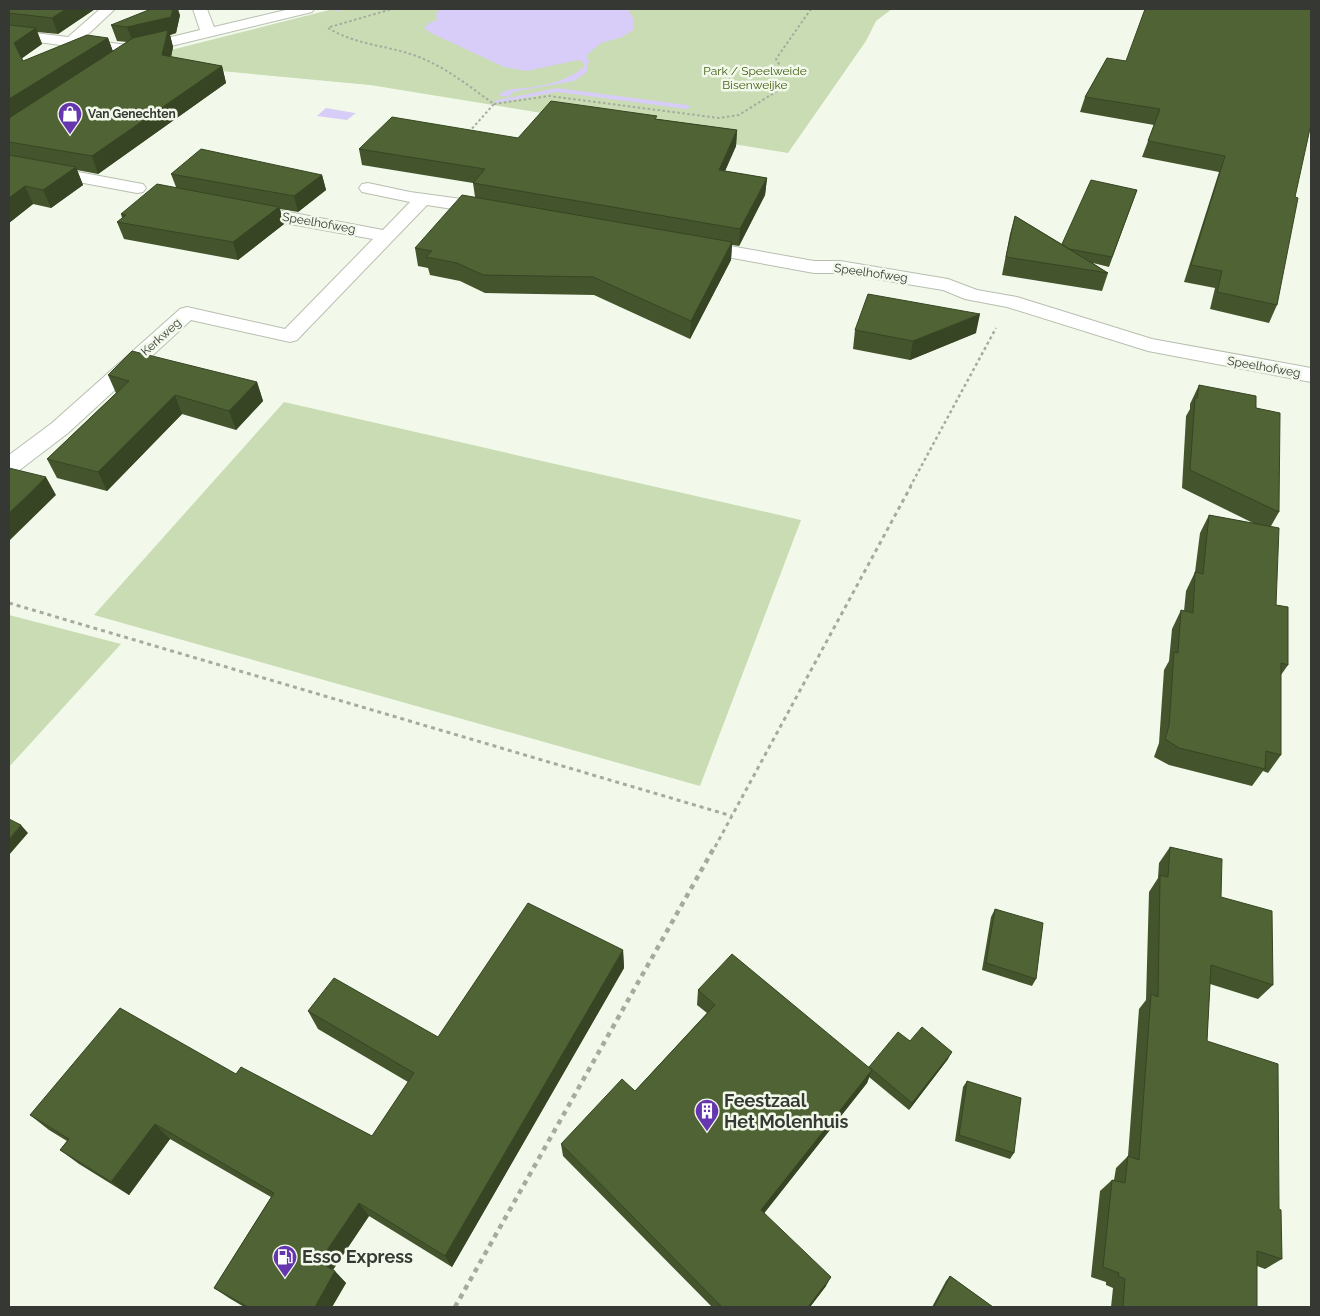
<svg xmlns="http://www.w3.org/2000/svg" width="1320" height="1316" font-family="Raleway,sans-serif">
  <rect width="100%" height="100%" fill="#f2f9ea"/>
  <path fill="#c9dcb3" d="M333 9H892L876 21 866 41 788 153 370 85 145 64 171 50Z
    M284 402 801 520 700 786 94 615Z
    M9 615 121 644 9 767Z"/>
  <path fill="#d8cdf8" d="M440 9H628L634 20 633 30 622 37 601 43 586 56 589 61 586 73 574 81 513 92 509 97 498 95C508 88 515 89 527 88 548 85 569 80 585 66L584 63 578 60 527 71 504 67 431 33 424 28 429 23 437 20 436 14Z
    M326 108 355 113H356L347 120 317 116Z"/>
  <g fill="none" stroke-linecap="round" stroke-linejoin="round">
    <path fill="#d8cdf8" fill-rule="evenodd" d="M335 9H343L337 12Z
      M557 88 687 105 691 107 687 109 557 92 497 103 493 101Z"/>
    <defs>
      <path id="minor" d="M100 9H115L83 39 134 46 200 30 193 9H207L214 27 290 9H314L312 12 134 55 9 38V30L68 37Z
        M9 159 137 183 143 184 146 188 143 192 137 193 9 169Z
        M368 183 410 192 491 203 497 205 500 209 497 213 491 215 427 205 297 340 290 342 191 320 68 433 17 472 9 475V455L52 423 180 309 187 307 285 329 373 239 246 216 240 214 237 210 240 206 246 204 383 230 410 202 362 192 359 188 362 184Z
        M696 240 814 261H840L948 279 977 290 1017 297 1152 339 1311 368V382L1148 351 1007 307 965 299 943 290 840 273H814L689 250 686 246 689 242Z"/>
    </defs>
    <use href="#minor" stroke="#b8bfb1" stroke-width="2"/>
    <path stroke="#a5ab9f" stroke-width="2" stroke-dasharray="2.5 2.5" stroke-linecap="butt" d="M330 27 392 9
      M328 28C358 46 388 45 419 57 447 68 470 87 494 104L469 132
      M494 104 549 96 719 118 739 115 785 86 786 76 776 59 811 9"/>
    <path stroke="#a5ab9f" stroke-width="2.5" stroke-dasharray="3 3" stroke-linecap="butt" d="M910 487 996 328"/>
    <path stroke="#a5ab9f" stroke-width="3" stroke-dasharray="4 4" stroke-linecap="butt" d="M9 603 732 816
      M715 847 911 486"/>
    <path stroke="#a5ab9f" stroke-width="4.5" stroke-dasharray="5 5" stroke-linecap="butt" d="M455 1307 715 846"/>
    <use href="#minor" fill="#fff" fill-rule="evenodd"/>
  </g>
  <path fill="#44552d" d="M9 9H95L58 34 37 32 42 44 22 58 23 61 108 38 113 52 127 42 117 41 111 25 180 15 176 33 170 35 173 47 171 57 222 66 226 83 98 174 77 170 83 185 51 208 33 204 9 223Z
    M1107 58 1295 197 1277 305 1269 323 1210 309 1215 288 1184 282 1219 172 1142 157 1154 125 1080 112 1085 97Z
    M657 119 737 130 736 146 725 171 767 178 765 195 739 246 732 245 731 260 690 339 594 295 485 293 460 281 430 275 428 268 418 266 415 248 475 197 473 183 362 165 359 149 518 138Z
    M171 174 322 175 326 190 298 212 280 209 284 224 238 260 124 239 117 222 122 218 121 214 176 187Z
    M1137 190 1109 267 1093 263 1108 273 1102 291 1002 275 1010 234 1015 216 1062 244Z
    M855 330 976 333 910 360 853 349Z
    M108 375 257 382 263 401 236 430 182 414 107 491 57 478 47 459 116 393Z
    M1199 385 1256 408 1279 512 1271 526 1276 605 1288 665 1281 675V755L1268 773 1263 771 1252 786 1169 765 1154 757 1159 743 1164 670 1169 661 1172 629 1181 610 1184 611 1186 591 1195 572 1200 533 1209 515 1253 523 1182 488 1186 416 1190 409V404Z
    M1170 847 1221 897 1273 985 1258 999 1210 984 1207 1041 1279 1209 1282 1259 1265 1269 1257 1266V1307H1111L1113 1288 1106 1285V1282L1091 1277 1100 1191 1112 1180H1114L1116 1168 1128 1156 1139 1009 1146 1000 1149 892 1158 878 1159 863Z
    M995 909 1036 979 1032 986 982 970 991 917Z
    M623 950 624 968 452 1267 369 1216 333 1270 346 1283 332 1307H244L229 1298 214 1288 271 1197 170 1139 129 1195 79 1164 60 1150 67 1141 49 1130 30 1115 236 1074 372 1136 408 1082 318 1029 308 1011 438 1037Z
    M698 990 869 1067 910 1041 948 1059 909 1110 869 1077 867 1083 764 1213 826 1286 810 1307H712L563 1156 561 1144 635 1091 707 1013 697 1005Z
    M967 1081 1014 1153 1010 1159 955 1141 963 1087Z
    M950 1276 993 1307H932L946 1281Z"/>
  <path fill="#374524" d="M66 9H95L58 34 52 18Z
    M173 9H178L180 15 176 33 170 35 173 47 168 72 133 43 127 27Z
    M36 28 42 44 21 59 14 43Z
    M108 38 114 54 9 121V99Z
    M222 66 226 83 98 174 92 156Z
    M737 130 736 146 718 187 719 170Z
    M76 167 83 185 51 208 43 190Z
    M322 175 326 190 298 212 294 196Z
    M767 178 765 195 739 246 740 229Z
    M25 186 33 204 9 223V198Z
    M279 207 284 224 238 260 233 242Z
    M732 242 731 260 690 339 691 321Z
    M980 314 976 333 910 360 913 341Z
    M257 382 263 401 236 430 229 411Z
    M175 395 182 414 107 491 98 472Z
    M46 477 56 495 9 541V513Z
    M21 825 28 833 9 855V839Z
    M623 950 624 968 452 1267 445 1256Z
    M952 1052 948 1059 909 1110 912 1103Z
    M872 1070 867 1083 758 1221 761 1210Z
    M155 1124 170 1139 129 1195 111 1182Z
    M359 1203 369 1216 330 1274 319 1262Z
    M335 1271 346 1283 332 1307H315Z
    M831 1277 826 1286 810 1307H808Z"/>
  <path fill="#4f6334" stroke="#374524" d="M9 9H66L52 18 9 13Z
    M151 9H173L171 17 127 27 111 25Z
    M1145 9H1311V124L1295 197 1298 198 1277 305 1217 292 1222 271 1191 265 1225 156 1148 141 1160 109 1085 97 1107 58 1126 61Z
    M9 25 36 28 14 43 23 61 87 35 108 38 9 99Z
    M168 30 162 55 222 66 92 156 9 142V118L133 38Z
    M551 101 657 116 655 119 737 130 719 170 767 178 740 229 473 183 485 169 359 149 392 117 518 138Z
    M201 149 322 175 294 196 171 174Z
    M9 155 76 167 43 190 25 186 9 198Z
    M1091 180 1137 190 1112 257 1069 249 1062 244Z
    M157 184 279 207 233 242 117 222 126 215 121 214Z
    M462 195 732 242 691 321 593 277 483 275 457 263 426 257 432 251 415 248Z
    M1015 216 1108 273 1006 257Z
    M868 294 980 314 913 341 855 330Z
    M132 351 257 382 229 411 175 395 98 472 47 459 129 381 108 375Z
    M1199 385 1256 396V408L1280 413 1279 512 1190 470 1195 398H1197Z
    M9 468 46 477 9 513Z
    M1209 515 1279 528 1276 605 1288 607V665L1281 663V755L1266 751 1265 769 1179 748 1165 739 1169 726 1174 652 1178 653 1181 610 1193 613 1195 572 1203 574Z
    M9 819 21 825 9 839Z
    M1170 847 1222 859 1221 897 1272 911 1273 985 1211 965 1207 1041 1278 1064 1279 1209 1281 1210 1282 1259 1257 1251V1307H1123L1125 1279 1118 1276 1119 1273 1103 1267 1112 1180 1125 1183 1128 1156 1139 1160 1151 994 1158 997 1160 875 1168 877Z
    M528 903 623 950 445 1256 359 1203 319 1262 335 1271 315 1307H248L214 1288 274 1193 155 1124 111 1182 60 1150 69 1139 30 1115 120 1008 236 1074 241 1067 372 1136 414 1073 308 1011 334 978 438 1037Z
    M995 909 1043 923 1036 979 986 963Z
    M732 954 872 1070 761 1210 831 1277 808 1307H722L561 1144 622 1079 635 1091 715 1005 698 990Z
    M922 1027 952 1052 912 1103 869 1067 898 1032 910 1041Z
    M967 1081 1021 1098 1014 1153 959 1135Z
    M950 1276 993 1307H934Z"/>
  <defs>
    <symbol id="shop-pin" viewBox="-11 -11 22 30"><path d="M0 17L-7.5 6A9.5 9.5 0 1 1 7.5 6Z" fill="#6636ae" stroke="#f2f9ea"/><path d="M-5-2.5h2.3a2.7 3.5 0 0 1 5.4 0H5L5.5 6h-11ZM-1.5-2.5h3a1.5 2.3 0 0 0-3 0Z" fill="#fff"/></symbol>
    <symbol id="building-pin" viewBox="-11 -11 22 30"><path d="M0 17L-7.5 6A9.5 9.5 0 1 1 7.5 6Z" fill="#6636ae" stroke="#f2f9ea"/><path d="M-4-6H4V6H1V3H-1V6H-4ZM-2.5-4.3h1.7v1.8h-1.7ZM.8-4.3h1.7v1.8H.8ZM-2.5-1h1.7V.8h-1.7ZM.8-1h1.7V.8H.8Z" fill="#fff"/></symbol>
    <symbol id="fuel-pin" viewBox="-11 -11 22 30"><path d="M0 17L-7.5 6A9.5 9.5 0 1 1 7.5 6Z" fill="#6636ae" stroke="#f2f9ea"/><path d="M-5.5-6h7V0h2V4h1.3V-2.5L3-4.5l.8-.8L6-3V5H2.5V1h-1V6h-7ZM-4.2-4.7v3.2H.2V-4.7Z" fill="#fff"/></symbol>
  </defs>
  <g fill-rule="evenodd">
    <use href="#shop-pin" x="56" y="100" width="28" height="38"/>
    <use href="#building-pin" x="693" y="1097" width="28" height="38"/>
    <use href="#fuel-pin" x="271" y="1243" width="28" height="38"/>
  </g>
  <g text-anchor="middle" stroke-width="5" stroke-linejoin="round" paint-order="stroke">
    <g font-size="12" fill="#445f15" stroke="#f2f9ea">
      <text x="755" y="75">Park / Speelweide<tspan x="755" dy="14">Bisenweijke</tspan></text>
    </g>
    <g font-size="12" font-weight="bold" fill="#363933" stroke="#f2f9ea" text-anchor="start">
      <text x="88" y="118">Van Genechten</text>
    </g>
    <g font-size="12" fill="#363933" stroke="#f2f9ea">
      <text transform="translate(319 223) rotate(10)" y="4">Speelhofweg</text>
      <text transform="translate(871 273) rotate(8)" y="4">Speelhofweg</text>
      <text transform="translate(161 337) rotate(-42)" y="4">Kerkweg</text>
      <text transform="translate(1264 367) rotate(10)" y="4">Speelhofweg</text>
    </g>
    <g font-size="18" font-weight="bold" fill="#363933" stroke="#f2f9ea" text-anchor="start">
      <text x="724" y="1107">Feestzaal<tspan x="724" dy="21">Het Molenhuis</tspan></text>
      <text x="302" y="1263">Esso Express</text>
    </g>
  </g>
  <rect width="1320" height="1316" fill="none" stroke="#363933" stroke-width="20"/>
</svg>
